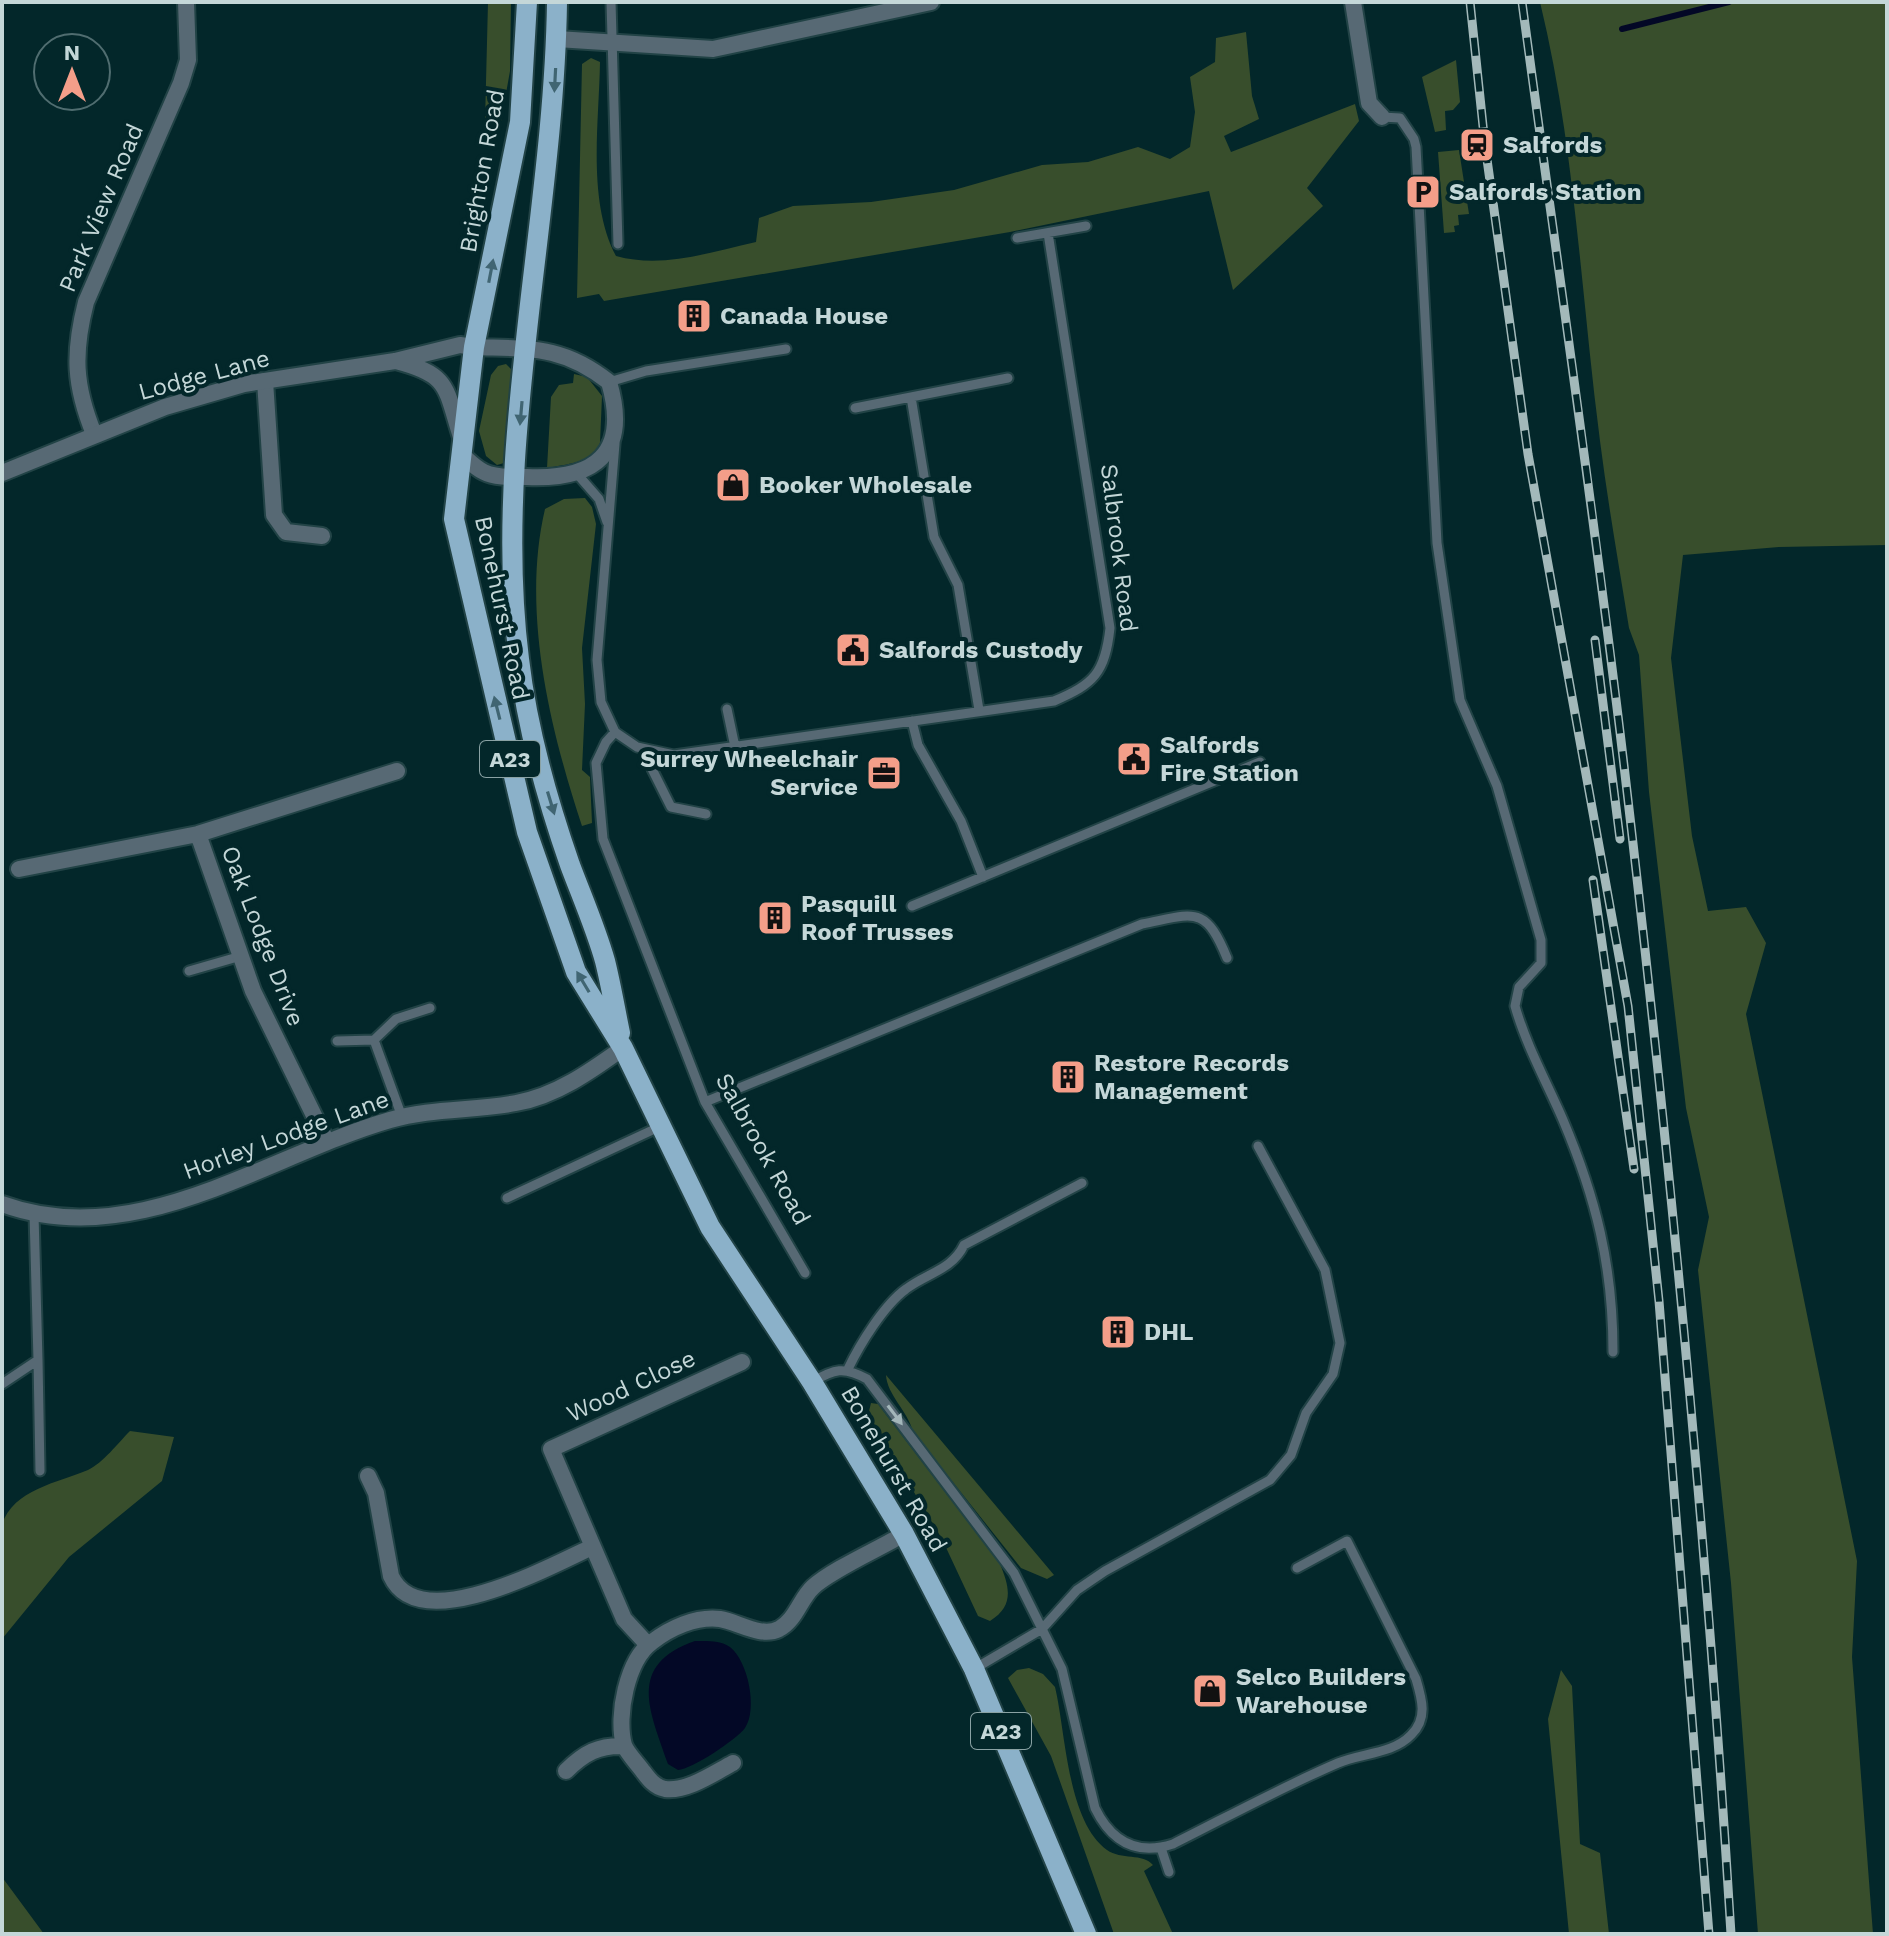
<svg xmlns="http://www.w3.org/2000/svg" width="1889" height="1936" font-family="'Work Sans',sans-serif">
  <rect width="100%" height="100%" fill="#03272a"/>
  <path fill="#384e2c" d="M488 2H511L510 71 500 127 485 122Z
    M1540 2H1887V545L1779 547 1683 555 1671 658 1692 836 1708 911 1746 907 1766 943 1746 1014 1857 1561 1852 1657 1873 1934H1758L1731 1583 1698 1270 1709 1217 1686 1108 1649 792 1639 655 1629 628C1619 566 1608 504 1600 441 1581 295 1575 146 1540 2Z
    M1246 32 1252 96 1259 119 1224 136 1231 152 1355 104 1359 121 1307 188 1323 206 1233 290 1209 191 1010 232 604 301 599 294 577 298 582 64 591 58 600 62C599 124 587 201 616 256 663 269 710 252 756 242L759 218 793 206 871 202 954 190 1042 165 1088 162 1138 147 1170 159 1190 147 1195 112 1190 77 1215 62 1216 38Z
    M1456 60 1460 102 1453 110 1445 111 1446 130 1435 132 1422 77Z
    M1459 150 1469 214 1458 215 1459 225 1454 226 1455 232 1444 233 1438 152Z
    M506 364 511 369 512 382 504 463 497 465 486 456 479 431 491 375 498 366Z
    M574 374 587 377 602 396 600 443C591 464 566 464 547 468L551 397 559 385 573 383Z
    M585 498 592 507 596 524 582 648 585 704 582 770 590 777 592 823 582 826C550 729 521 611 545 509L564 499Z
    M886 1375 1054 1575 1047 1579 1021 1568 913 1432C908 1411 887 1395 886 1375Z
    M871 1403 878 1404 1000 1564C1010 1588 1014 1606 990 1621L978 1616 942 1539 868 1415Z
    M130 1431 174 1437 162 1481 69 1557 2 1639V1525C13 1489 58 1483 88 1470 103 1463 118 1443 130 1431Z
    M1029 1668 1043 1674 1055 1687C1066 1733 1067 1821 1107 1850 1121 1860 1143 1853 1153 1865L1144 1871 1173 1934H1114L1051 1756 1008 1678 1017 1670Z
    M1561 1670 1572 1686 1580 1844 1600 1853 1609 1934H1569L1548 1719Z
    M2 1877 44 1934H2Z"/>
  <path fill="#030826" d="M695 1641C707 1641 720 1640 730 1647 748 1661 758 1709 745 1728 736 1740 692 1769 678 1770L668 1764C650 1711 626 1665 695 1641Z"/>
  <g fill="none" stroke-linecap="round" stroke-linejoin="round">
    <path stroke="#030826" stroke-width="6" d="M1622 29 1729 2"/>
    <defs>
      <path id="service" d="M611 2 618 244
        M1382 117 1400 118 1414 139 1416 147 1437 543 1460 700 1497 786 1541 940V963L1519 987 1515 1006C1526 1045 1547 1083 1563 1120 1596 1198 1613 1266 1613 1352
        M1017 238 1086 226
        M609 382 646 371 786 349
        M911 397 934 537 958 585 979 710
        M855 408 1008 378
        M615 444 597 660 601 702 615 732 606 742 596 763 603 839 705 1102 805 1273
        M578 475 599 499 607 522
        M727 709 735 747
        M912 721 918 745 961 821 983 877
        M615 732 637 747 674 755 1054 701C1094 684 1105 673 1110 628L1048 233
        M652 752V769L671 807 706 814
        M912 906 1260 762
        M189 971 241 956
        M337 1041 374 1040
        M705 1102 1142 924C1194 914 1205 904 1227 958
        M402 1117 374 1040 396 1019 430 1008
        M507 1198 659 1127
        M38 1360 40 1471
        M848 1369C860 1344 884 1305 906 1289 927 1273 952 1270 964 1245L1082 1183
        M812 1382C834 1369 844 1366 867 1379L1014 1573 1042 1629 1077 1590 1105 1571 1270 1480 1291 1455 1306 1413 1333 1374 1340 1343 1325 1270 1258 1146
        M2 1384 38 1360 34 1214
        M974 1669 1042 1629 1062 1669 1095 1808C1111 1841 1136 1856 1173 1844 1227 1817 1282 1787 1338 1763 1361 1753 1393 1754 1411 1735 1428 1719 1422 1699 1416 1679L1347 1541 1297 1568
        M1161 1848 1169 1872"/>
      <path id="minor" d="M1353 2 1369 103 1382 117
        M557 39 713 49 931 2
        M265 381 274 515 286 532 322 536
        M94 434C74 385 73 353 86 302L181 83 188 60 186 2
        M460 453C467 459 475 468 484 472 495 478 514 477 527 477 595 480 630 454 609 382 562 345 530 349 474 347
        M198 834 253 991 327 1142
        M19 869 198 834 397 771
        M2 1204C136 1253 266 1156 390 1120 431 1108 475 1111 516 1103 556 1096 591 1071 623 1048
        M368 1476 376 1493 391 1576C419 1638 551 1566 592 1547
        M648 1645 624 1619 551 1449 742 1362
        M733 1763C714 1773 687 1792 665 1789 654 1787 648 1778 642 1770 637 1763 627 1753 624 1745 616 1716 627 1660 652 1642 670 1628 696 1616 720 1619 738 1622 761 1638 779 1629 796 1620 800 1599 813 1587 833 1569 879 1549 904 1534
        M566 1771C584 1753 599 1745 624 1746"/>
      <path id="tertiary" d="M396 361C450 375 445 387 461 437
        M2 473 165 407 244 384 395 361 460 345 474 347"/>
      <path id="primary" d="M527 2 520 122 474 347 454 519 527 832 576 972 623 1048 710 1227 812 1382 904 1534 974 1669 1086 1934
        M557 2C554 218 492 446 519 659 527 728 547 799 570 865 582 897 596 929 605 961 611 985 615 1009 620 1033"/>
    </defs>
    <use href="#service" stroke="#224346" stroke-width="13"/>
    <use href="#minor" stroke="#224346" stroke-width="20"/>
    <use href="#tertiary" stroke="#224346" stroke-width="20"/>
    <use href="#primary" stroke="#224346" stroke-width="24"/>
    <use href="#service" stroke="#576974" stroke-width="9"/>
    <use href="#minor" stroke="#576974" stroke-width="16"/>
    <use href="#tertiary" stroke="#576974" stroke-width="16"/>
    <use href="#primary" stroke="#8bb1c9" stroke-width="20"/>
    <defs>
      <path id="rail" d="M1470 2 1485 145 1528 454 1628 1006 1659 1301 1709 1934
        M1522 2C1556 254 1593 505 1623 757 1669 1148 1707 1541 1731 1934
        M1595 640 1620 839
        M1593 880 1634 1169"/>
    </defs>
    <use href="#rail" stroke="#a3b9ba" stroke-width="9"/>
    <use href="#rail" stroke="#03272a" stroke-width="6" stroke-dasharray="18" stroke-linecap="butt"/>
  </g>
  <defs><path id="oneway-solid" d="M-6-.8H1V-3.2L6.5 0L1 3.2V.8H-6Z" transform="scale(2)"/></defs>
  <g fill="#406572">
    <use href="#oneway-solid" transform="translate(555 80) rotate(93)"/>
    <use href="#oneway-solid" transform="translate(491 271) rotate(-79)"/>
    <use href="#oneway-solid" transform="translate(521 413) rotate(95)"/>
    <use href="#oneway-solid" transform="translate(497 708) rotate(-104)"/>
    <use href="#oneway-solid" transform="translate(551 803) rotate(73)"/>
    <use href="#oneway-solid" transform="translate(583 982) rotate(-121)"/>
  </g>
  <use fill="#a3b6ba" href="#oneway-solid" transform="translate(895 1415) rotate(53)"/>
  <defs>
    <symbol id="station-square" viewBox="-11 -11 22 22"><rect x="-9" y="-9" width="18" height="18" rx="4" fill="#f49e89" stroke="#03272a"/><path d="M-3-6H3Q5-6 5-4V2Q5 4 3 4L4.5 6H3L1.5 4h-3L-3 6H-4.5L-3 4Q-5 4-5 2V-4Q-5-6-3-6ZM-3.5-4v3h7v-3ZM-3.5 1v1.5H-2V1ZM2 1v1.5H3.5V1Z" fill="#111"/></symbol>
    <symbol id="parking-square" viewBox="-11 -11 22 22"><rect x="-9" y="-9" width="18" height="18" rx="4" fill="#f49e89" stroke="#03272a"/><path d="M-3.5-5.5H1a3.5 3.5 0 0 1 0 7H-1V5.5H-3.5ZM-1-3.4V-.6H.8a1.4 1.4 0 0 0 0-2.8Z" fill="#111"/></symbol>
    <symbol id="building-square" viewBox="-11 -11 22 22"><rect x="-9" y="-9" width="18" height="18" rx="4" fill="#f49e89" stroke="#03272a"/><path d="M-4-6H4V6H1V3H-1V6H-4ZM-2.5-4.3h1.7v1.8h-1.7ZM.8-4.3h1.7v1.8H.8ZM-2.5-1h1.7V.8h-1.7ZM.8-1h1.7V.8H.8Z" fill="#111"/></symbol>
    <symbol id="shop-square" viewBox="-11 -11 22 22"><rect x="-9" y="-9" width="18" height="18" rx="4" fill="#f49e89" stroke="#03272a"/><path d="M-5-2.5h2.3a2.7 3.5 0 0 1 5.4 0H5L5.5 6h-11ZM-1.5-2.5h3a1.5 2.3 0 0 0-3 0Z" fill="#111"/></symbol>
    <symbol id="civic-square" viewBox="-11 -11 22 22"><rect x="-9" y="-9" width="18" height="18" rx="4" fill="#f49e89" stroke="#03272a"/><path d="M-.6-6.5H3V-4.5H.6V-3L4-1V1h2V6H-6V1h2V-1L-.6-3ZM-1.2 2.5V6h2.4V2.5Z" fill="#111"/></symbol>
    <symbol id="office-square" viewBox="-11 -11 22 22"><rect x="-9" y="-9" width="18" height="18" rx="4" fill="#f49e89" stroke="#03272a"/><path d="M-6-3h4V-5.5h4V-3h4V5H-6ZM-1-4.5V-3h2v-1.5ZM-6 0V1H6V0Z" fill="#111"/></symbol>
  </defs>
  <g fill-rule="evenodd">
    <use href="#station-square" x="1457" y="125" width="40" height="40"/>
    <use href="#parking-square" x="1403" y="172" width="40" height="40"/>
    <use href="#building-square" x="674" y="296" width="40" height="40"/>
    <use href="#shop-square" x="713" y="465" width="40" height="40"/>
    <use href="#civic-square" x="833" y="630" width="40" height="40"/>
    <use href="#civic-square" x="1114" y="739" width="40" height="40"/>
    <use href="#office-square" x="864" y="753" width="40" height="40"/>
    <use href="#building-square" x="755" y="898" width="40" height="40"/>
    <use href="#building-square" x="1048" y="1057" width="40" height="40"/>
    <use href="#building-square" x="1098" y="1312" width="40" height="40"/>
    <use href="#shop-square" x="1190" y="1671" width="40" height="40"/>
  </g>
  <g text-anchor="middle" stroke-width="8" stroke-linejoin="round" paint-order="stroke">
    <g fill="#03272a" stroke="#8aa2a4" stroke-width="2">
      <rect x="480" y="741" width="60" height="36" rx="6"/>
      <rect x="971" y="1713" width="60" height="36" rx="6"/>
    </g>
    <g font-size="22" font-weight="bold" fill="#c4d7d8">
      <text x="510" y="767">A23</text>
      <text x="1001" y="1739">A23</text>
    </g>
    <g font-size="24" font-weight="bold" fill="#c4d7d8" stroke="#03272a" text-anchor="start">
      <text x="1503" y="153">Salfords</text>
      <text x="1449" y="200">Salfords Station</text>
      <text x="720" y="324">Canada House</text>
      <text x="759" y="493">Booker Wholesale</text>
      <text x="879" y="658">Salfords Custody</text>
      <text x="1160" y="753">Salfords<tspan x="1160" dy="28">Fire Station</tspan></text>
      <text x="858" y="767" text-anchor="end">Surrey Wheelchair<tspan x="858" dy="28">Service</tspan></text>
      <text x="801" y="912">Pasquill<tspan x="801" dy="28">Roof Trusses</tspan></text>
      <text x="1094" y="1071">Restore Records<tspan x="1094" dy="28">Management</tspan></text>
      <text x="1144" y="1340">DHL</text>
      <text x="1236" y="1685">Selco Builders<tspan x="1236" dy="28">Warehouse</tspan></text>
    </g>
    <g font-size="24" fill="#c4d7d8" stroke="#03272a">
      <text transform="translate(482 171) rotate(-80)" y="8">Brighton Road</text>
      <text transform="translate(101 208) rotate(-67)" y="8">Park View Road</text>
      <text transform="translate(204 375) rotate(-15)" y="8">Lodge Lane</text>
      <text transform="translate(1119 548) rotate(83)" y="8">Salbrook Road</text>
      <text transform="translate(502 608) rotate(78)" y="8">Bonehurst Road</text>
      <text transform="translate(263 936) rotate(69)" y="8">Oak Lodge Drive</text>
      <text transform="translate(286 1135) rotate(-20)" y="8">Horley Lodge Lane</text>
      <text transform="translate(763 1149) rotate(61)" y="8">Salbrook Road</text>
      <text transform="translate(631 1386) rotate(-25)" y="8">Wood Close</text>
      <text transform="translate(894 1469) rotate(60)" y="8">Bonehurst Road</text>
    </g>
  </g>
  <rect width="1889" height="1936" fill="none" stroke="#c4d7d8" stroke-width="8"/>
  <g transform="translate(72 72)"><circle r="38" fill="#03272a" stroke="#506d70" stroke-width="2"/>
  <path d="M0-6L14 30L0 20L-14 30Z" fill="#f49e89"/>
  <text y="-12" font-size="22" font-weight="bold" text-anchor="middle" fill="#c4d7d8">N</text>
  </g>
</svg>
